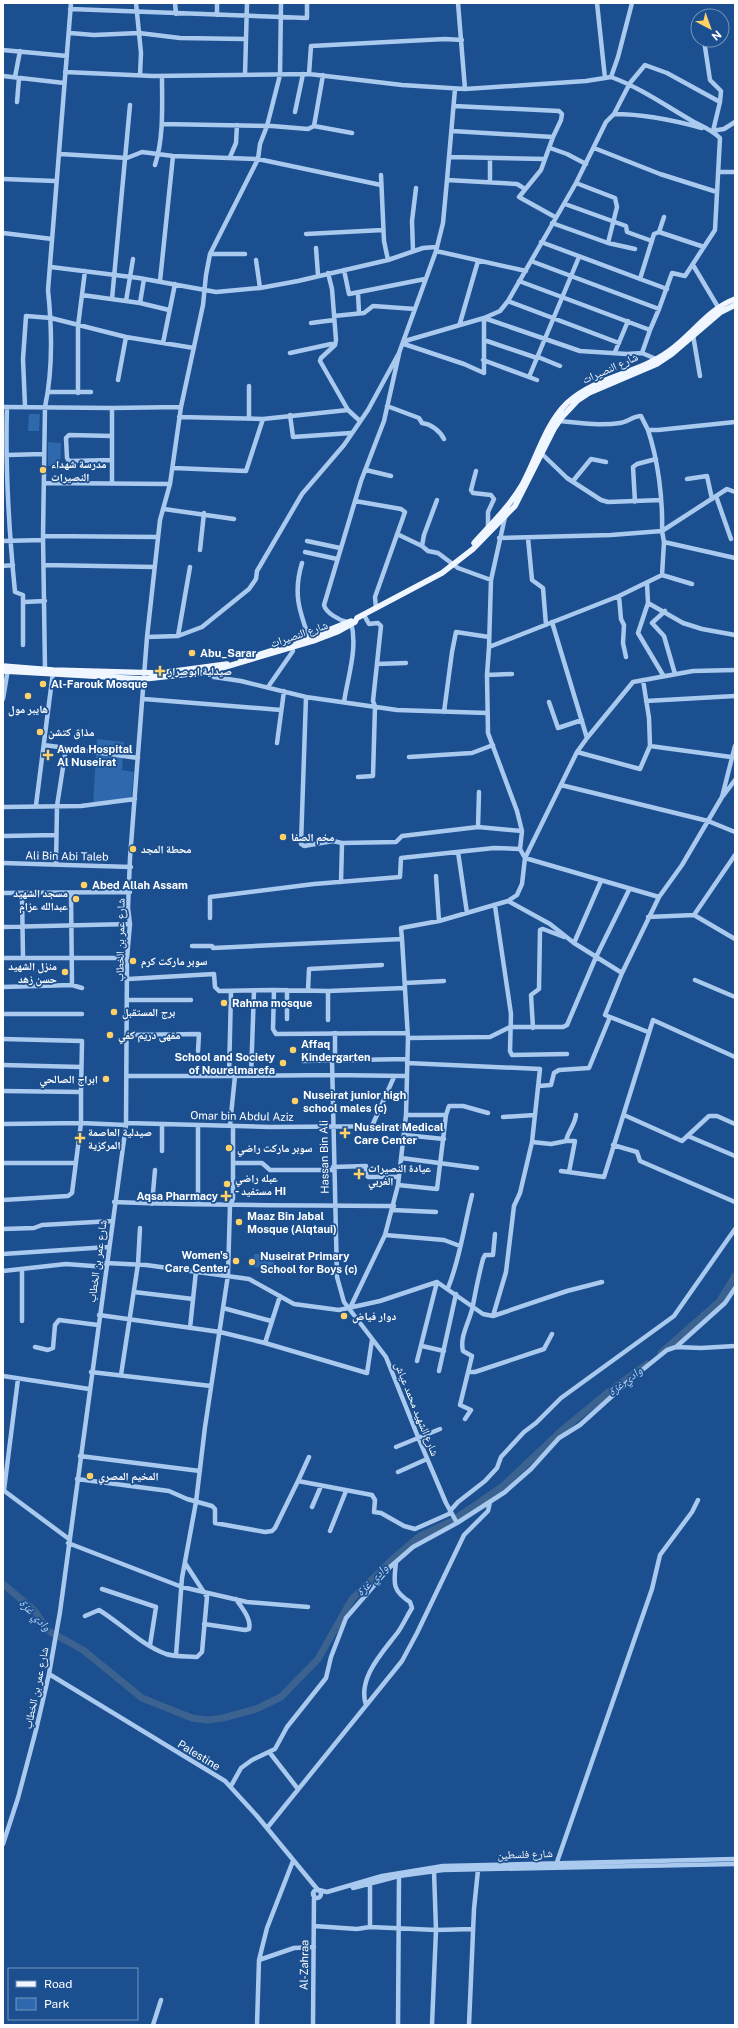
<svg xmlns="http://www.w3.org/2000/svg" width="738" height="2028" font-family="'Public Sans','Noto Naskh Arabic',sans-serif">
  <rect width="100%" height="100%" fill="#1b4f8f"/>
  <path fill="#2e69ad" d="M29 414H40L39 431H28Z
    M48 442 61 443 60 466H48Z
    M97 739 124 742 122 770 134 772 131 799 93 805Z
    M254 1254H274V1268L249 1267V1257H254Z"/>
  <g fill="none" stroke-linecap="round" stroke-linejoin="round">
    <path stroke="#3c6290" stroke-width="7" d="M661 1353 719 1302 735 1276
      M3 1584 35 1611 47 1630 83 1650 142 1698 192 1718 207 1720 223 1718 256 1709 281 1697 318 1659 352 1599 395 1557 420 1536 452 1521 502 1487 560 1432 611 1390 647 1364"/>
    <path stroke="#a9c9ee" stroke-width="4.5" d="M136 3 141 53 140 75
      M175 3 176 14
      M217 3V15
      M458 3 465 89
      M597 3 605 78
      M70 9 307 18V3
      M70 33 94 35 139 33 180 38 245 39
      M704 40 710 80 721 91 720 102 713 131
      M3 50 67 56
      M65 72 153 76 309 74 402 85 465 89 586 81 611 77 618 57 632 3
      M309 74 311 46 445 39 462 40
      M245 75 247 3
      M3 76 64 83
      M15 77 20 51
      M455 89 447 180 517 184 525 189
      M17 102 19 78
      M454 106 559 111 562 114 561 120 553 137 541 170 519 197 555 217
      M295 112 303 74
      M614 114 630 83 645 65 667 73 720 102
      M162 124 272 126 308 129 314 126 352 133
      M314 126 323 75
      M452 131 553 137
      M711 131 724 129 735 122
      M550 148 567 154 586 164
      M594 148 660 174 717 192
      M60 154 127 158 142 152 173 156 258 159 381 185
      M230 157 236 143 237 125
      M450 157 545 159
      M490 158V182
      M155 165C164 137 162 105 162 76
      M719 172H735
      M381 175 384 241 388 260
      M3 179 55 181
      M576 183 615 198 617 207 608 243
      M565 204 626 226 627 232 652 241
      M664 217 659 232 704 247
      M552 223 608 243 635 249
      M3 233 52 239
      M306 234 383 230
      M541 242 667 289
      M316 248 318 275
      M413 251 412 221 416 188
      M436 251 526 271
      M210 254H245
      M256 260 260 288
      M531 261 659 309 672 273 685 276 715 230 720 138C712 130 704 127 694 122 666 106 641 88 611 77
      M693 265 718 307
      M51 267 139 278 216 292 260 288 298 281 388 260 423 248 436 247
      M344 270 349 294 425 279
      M328 273 332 289 336 340 335 345 321 358 320 361 348 410 360 421
      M640 279 654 234 659 232
      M160 281 173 156
      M519 281 650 330 642 353
      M358 293 359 313
      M82 295 140 303 169 310
      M112 299 130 105
      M126 301 133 259
      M508 301 619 343
      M140 303 144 279
      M334 316 364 313 373 306 415 309
      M311 323 334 320
      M460 323 478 261
      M650 330 659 309
      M693 335 700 376
      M484 340 537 358
      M405 341 484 318 500 311 508 301 576 183 606 122 614 114C644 114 673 120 702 128
      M163 343 175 284
      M404 344 464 364 484 373V318L580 351 627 354 642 353 656 359
      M615 352 628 321
      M290 353 331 344 335 345
      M538 357 560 366
      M483 360 537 380
      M529 377 579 257
      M118 380 126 337
      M48 392H91
      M78 393V326L85 271
      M25 406 23 359 26 316 51 318 126 337 194 348
      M387 406 419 418 422 423C431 424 440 431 444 439
      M3 407 112 408 181 407
      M7 407C5 468 9 531 15 592L23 595V645
      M112 408V483
      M290 415 293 437 351 433
      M179 417 263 419 348 410
      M249 418V386
      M559 421C579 423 600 426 620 423 628 422 633 416 641 416L648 430H658L735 422
      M112 436 69 435 66 438 67 458 69 461 112 460
      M542 454 567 478 601 500 608 502 661 500
      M7 455 44 454
      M173 468 246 471 263 419
      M366 470 391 476
      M476 471 471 490 473 493 491 495 494 499 488 512V528
      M687 479 707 476 712 499
      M573 481 591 459 606 462
      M44 483 170 484
      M716 496 731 539
      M437 500 424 535 422 546 428 551 438 553 458 568 491 580
      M355 501 401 509 405 512 375 597 376 608
      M635 502 633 467 637 464 656 459
      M164 509 234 519
      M397 534 422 546
      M43 536 157 537
      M499 538 611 535 662 531C663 499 658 460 648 430
      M528 538 532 580 543 588 546 625
      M3 541 43 540
      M307 541 340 548
      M664 542 735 558
      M200 550 204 513
      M305 552 337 559
      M302 563C293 593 299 610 309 638
      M44 565 154 567
      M3 566 13 565
      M662 575 692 584
      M647 583 648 603 638 633 663 675
      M619 596 621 619 624 625 623 643 626 657
      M24 602 45 601
      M648 603 683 623 702 629 735 635
      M665 611 652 623 664 636 675 674
      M347 622C339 620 326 613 324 605L361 481 384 421 399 354
      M552 622 587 738
      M178 636 190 567
      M147 637 178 636 202 627 249 589 256 579 257 571 302 494 344 445 368 410 399 353 436 251 443 223 447 180
      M489 647 491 580 505 517
      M377 664 406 663
      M45 669 43 536 45 407C53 370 52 328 48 290L71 3
      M204 672 214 677 241 681 306 697 397 710 487 713
      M487 675 512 674
      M643 680 649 718 650 746
      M268 687 293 651 291 645
      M306 697 301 844 304 846 333 841 342 843
      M3 699 8 669
      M144 699 281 710
      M646 701 735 696
      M344 702C348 676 358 648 351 622
      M549 702 558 728 582 720
      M444 712 452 652 456 632 489 637
      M277 743 284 691
      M44 745 66 748 57 806 56 865
      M66 748 138 758
      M577 752 640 769 650 746 731 757
      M409 757 472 753 493 745
      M358 777 373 776 375 706 373 701 381 626 378 623 369 624 364 615
      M561 785 708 821 735 832
      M723 796 735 780
      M36 805 53 672
      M3 807 81 806 135 799
      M478 827 479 792
      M3 836 56 835
      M520 849 522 831 517 811 488 733 487 675 489 647 619 596 662 575 664 542 662 531 727 489 735 492
      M458 852 467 913
      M3 863 131 867
      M436 876 439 921
      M341 882 342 843 396 842 402 836 478 827 522 831
      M3 893 130 892
      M22 893 23 958
      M71 893 72 985
      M659 897 525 858 577 752 587 738 633 682 693 671 735 670
      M508 901 550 924 574 943 622 973
      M495 906 511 1014 510 1051 512 1055 567 1054
      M694 915 735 855
      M648 917 694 915 735 939
      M3 927 130 924
      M574 943 601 881
      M192 946H212L213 948 402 939 401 928 439 921 508 901 517 895 522 884 525 858 520 849 494 848 401 858 400 877 314 884 210 897V918
      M3 958H127
      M128 979 214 974 215 987 219 991 274 990
      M695 980 735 997
      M405 983 444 981
      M3 987 72 985 82 988
      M405 988 328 991 274 990 273 1029 276 1034 406 1033
      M308 990 309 969 382 965
      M328 991V1020
      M231 992 229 1076 332 1075 406 1076
      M128 1000H191
      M3 1014H82
      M287 1019V990
      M533 1028 531 995 539 989 540 930 543 929 564 937
      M648 1032 605 1015 622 973 659 897 682 865 722 797 735 746
      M127 1035 199 1034 198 1051
      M408 1038 490 1037 510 1027H563L567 1025 596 957 629 890
      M3 1039 82 1041
      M332 1060 337 1277 344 1302 386 1357 418 1437 446 1503 457 1523
      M335 1060V1033
      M303 1061 406 1059
      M407 1063 540 1069 532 1142
      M3 1065 81 1067
      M128 1076H229
      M251 1076 254 991
      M539 1086 551 1085 554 1073 559 1070 589 1068 610 1017
      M3 1091 81 1092V1123L126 1125
      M81 1092 82 1042
      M406 1115H446L449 1106H463L488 1113
      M624 1115 682 1141 709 1116H717L735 1124
      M503 1117 535 1115
      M126 1123 270 1127 405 1126
      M3 1124 81 1123 72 1193 68 1196 3 1200
      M198 1125V1204
      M230 1125 235 1076
      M372 1126 394 1077
      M404 1135 444 1139
      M688 1136 735 1156
      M566 1141C568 1131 575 1125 576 1115
      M613 1145 637 1152 640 1161 735 1202
      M162 1151V1124
      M401 1158 477 1168
      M3 1163H76
      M233 1163H262L270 1170H333
      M333 1167 366 1166V1175L368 1177H399
      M561 1171 604 1177 653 1020 735 1057
      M398 1185 437 1189 446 1115
      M114 1202C207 1206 301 1205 394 1206
      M152 1204 155 1170
      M392 1210 436 1212
      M3 1229 34 1228 42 1225 112 1221
      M385 1235 444 1240 460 1246
      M3 1254 108 1247
      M106 1263 146 1265 249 1279 294 1304 339 1310 380 1301 437 1282 483 1314 493 1316 567 1291 602 1282
      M3 1271 66 1264 106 1267
      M448 1288C460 1259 464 1226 472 1195
      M735 1288 725 1303 676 1347 701 1348 735 1346
      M134 1292 193 1299
      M280 1296 265 1343 367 1373 372 1340
      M223 1308 271 1321
      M350 1308 385 1235 398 1185 406 1115 408 1038 402 939
      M99 1315 220 1332 265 1343
      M493 1316 506 1272 514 1206 520 1193 532 1142 551 1144 566 1141H575L569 1172
      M22 1321V1269
      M190 1328 196 1271
      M422 1346 444 1351
      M35 1347 48 1350 53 1348 55 1325 59 1320 98 1325
      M417 1361 437 1282
      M439 1371 456 1294
      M91 1372 211 1386
      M469 1372H475L544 1349 552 1334
      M121 1375 138 1264 140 1228
      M3 1376 89 1389
      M465 1419 471 1410 460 1405 472 1356 463 1351C459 1336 471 1319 473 1305 476 1289 479 1274 483 1259L485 1255H493L495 1234
      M396 1447 440 1429
      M80 1456 200 1471
      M398 1472 427 1459
      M77 1479 169 1491 187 1499 212 1506 215 1509V1523L265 1532 272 1531 275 1528 298 1481 372 1495 375 1500 374 1512 381 1513 404 1526 415 1529 451 1513
      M298 1481 309 1457
      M3 1490 69 1539
      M4 1490 18 1379
      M312 1507 321 1486
      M450 1511 458 1502 485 1481 497 1468 501 1457 524 1432 536 1423 561 1398 674 1316 735 1229
      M330 1531 346 1491
      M68 1543 182 1587 247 1602 308 1607
      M102 1589 156 1607 150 1645
      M85 1616 99 1610C122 1624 141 1645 166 1654 175 1657 187 1656 197 1657L202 1652 207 1597 185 1563
      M204 1624 245 1630 249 1629C252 1619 241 1607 236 1599
      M176 1655 182 1578 196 1502 205 1427 228 1275 230 1205 233 1199V1126
      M49 1674 225 1781 257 1816 318 1890
      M366 1705C357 1678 383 1652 398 1632 403 1625 407 1616 412 1608L410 1602C391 1590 394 1582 396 1562
      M270 1753 298 1789
      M231 1786 241 1768 252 1760 275 1749 287 1727 326 1678 331 1657 346 1618 390 1567 413 1547 457 1523 505 1492 531 1469 559 1438 580 1425 631 1379 667 1350 676 1347
      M267 1828 402 1661 417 1633 464 1535 488 1511 490 1502
      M3 1844 18 1798 36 1730 49 1674 60 1612 126 1125 127 958 130 924 128 908 130 858 147 637 160 520 170 484 181 407 203 305 206 275 210 254 258 159 260 144 267 126 280 75 281 3
      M557 1862 652 1589 660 1555 692 1512 698 1500
      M370 1884V1927
      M353 1888 399 1876 443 1870 735 1864
      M319 1890 327 1892 382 1876 443 1866 735 1859
      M313 1894a4 4 0 1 1 8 0a4 4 0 1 1-8 0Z
      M314 1926 357 1929 370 1927 436 1930 473 1929
      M259 1960 267 1928 293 1861
      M153 2025 161 2000
      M257 2025 259 1960 294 1948 314 1947
      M313 2025 314 1895
      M398 2025 399 1876
      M432 2025 436 1930 434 1871
      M469 2025 474 1909 478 1870"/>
    <path stroke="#f0f6ff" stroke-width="5.5" d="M474 543C491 524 509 507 522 485 537 458 544 426 567 403 596 376 638 374 669 351 692 335 708 309 735 299
      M296 643 351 621
      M241 660 277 649
      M3 666 53 670 160 673 227 664
      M3 671 144 679 208 672 316 640 337 632 355 622 357 618 442 573 473 549 515 506 554 429 562 417 577 401 589 393 657 364 672 354 721 312 735 305"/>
  </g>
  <g fill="#ffd166" stroke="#1b4f8f" stroke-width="1.5">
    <circle cx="43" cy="470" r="4"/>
    <circle cx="192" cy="653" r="4"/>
    <path d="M158 665h4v4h4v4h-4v4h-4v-4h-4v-4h4z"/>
    <circle cx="43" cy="684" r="4"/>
    <circle cx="28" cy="696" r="4"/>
    <circle cx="40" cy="732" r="4"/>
    <path d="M46 749h4v4h4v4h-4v4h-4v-4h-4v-4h4z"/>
    <circle cx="283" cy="837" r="4"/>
    <circle cx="133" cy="849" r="4"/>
    <circle cx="84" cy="885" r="4"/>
    <circle cx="76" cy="899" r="4"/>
    <circle cx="133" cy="961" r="4"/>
    <circle cx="65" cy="972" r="4"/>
    <circle cx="224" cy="1003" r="4"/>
    <circle cx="114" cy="1012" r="4"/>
    <circle cx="110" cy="1035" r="4"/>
    <circle cx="293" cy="1050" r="4"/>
    <circle cx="283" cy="1063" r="4"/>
    <circle cx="106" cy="1079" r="4"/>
    <circle cx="295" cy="1101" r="4"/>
    <path d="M343 1127h4v4h4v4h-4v4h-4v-4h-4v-4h4z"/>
    <path d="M78 1132h4v4h4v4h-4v4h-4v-4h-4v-4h4z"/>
    <circle cx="229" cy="1148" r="4"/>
    <path d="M357 1168h4v4h4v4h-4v4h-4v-4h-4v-4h4z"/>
    <circle cx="227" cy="1184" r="4"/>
    <path d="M224 1190h4v4h4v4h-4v4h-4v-4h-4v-4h4z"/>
    <circle cx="239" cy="1222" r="4"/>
    <circle cx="236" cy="1261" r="4"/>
    <circle cx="252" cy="1262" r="4"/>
    <circle cx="344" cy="1316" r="4"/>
    <circle cx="90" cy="1476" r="4"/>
  </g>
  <g text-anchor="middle" stroke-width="3.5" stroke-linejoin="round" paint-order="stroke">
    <g font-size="11" fill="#fff" stroke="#1b4f8f">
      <text transform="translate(610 368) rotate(-24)" y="4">شارع النصيرات</text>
      <text transform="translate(299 634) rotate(-19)" y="4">شارع النصيرات</text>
      <text transform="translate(67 856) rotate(1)" y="4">Ali Bin Abi Taleb</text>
      <text transform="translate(120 940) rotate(-89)" y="4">شارع عمر بن الخطاب</text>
      <text transform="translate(242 1116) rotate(1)" y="4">Omar bin Abdul Aziz</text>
      <text transform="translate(324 1157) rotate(-91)" y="4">Hassan Bin Ali</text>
      <text transform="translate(97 1261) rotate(-82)" y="4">شارع عمر بن الخطاب</text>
      <text transform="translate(417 1409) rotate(68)" y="4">شارع الشهيد محمد عياش</text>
      <text transform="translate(36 1688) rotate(-78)" y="4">شارع عمر بن الخطاب</text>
      <text transform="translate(199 1755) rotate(31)" y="4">Palestine</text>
      <text transform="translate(525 1854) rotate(-2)" y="4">شارع فلسطين</text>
      <text transform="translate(304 1965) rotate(-89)" y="4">Al-Zahraa</text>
    </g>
    <g font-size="11" font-weight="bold" fill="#fff" stroke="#1b4f8f" text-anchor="start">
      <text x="51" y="468">مدرسة شهداء<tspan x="51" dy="13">النصيرات</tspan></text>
      <text x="200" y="657">Abu_Sarar</text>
      <text x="168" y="675">صيدلية ابوصرار</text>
      <text x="51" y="688">Al-Farouk Mosque</text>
      <text x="28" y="713" text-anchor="middle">هايبر مول</text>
      <text x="48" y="736">مذاق كتشن</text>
      <text x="57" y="753">Awda Hospital<tspan x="57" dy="13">Al Nuseirat</tspan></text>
      <text x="291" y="841">مخم الصفا</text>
      <text x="141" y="853">محطة المجد</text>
      <text x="92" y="889">Abed Allah Assam</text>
      <text x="68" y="897" text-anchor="end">مسجد الشهيد<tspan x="68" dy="13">عبدالله عزام</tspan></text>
      <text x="141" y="965">سوبر ماركت كرم</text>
      <text x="57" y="970" text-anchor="end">منزل الشهيد<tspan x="57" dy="13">حسن زهد</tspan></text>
      <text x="232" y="1007">Rahma mosque</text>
      <text x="122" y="1016">برج المستقبل</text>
      <text x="118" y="1039">مقهى دريم كفي</text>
      <text x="301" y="1048">Affaq<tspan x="301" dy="13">Kindergarten</tspan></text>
      <text x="275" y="1061" text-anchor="end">School and Society<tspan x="275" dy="13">of Nourelmarefa</tspan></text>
      <text x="98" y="1083" text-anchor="end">ابراج الصالحي</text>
      <text x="303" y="1099">Nuseirat junior high<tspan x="303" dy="13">school males (c)</tspan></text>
      <text x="354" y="1131">Nuseirat Medical<tspan x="354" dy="13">Care Center</tspan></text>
      <text x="88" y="1136">صيدلية العاصمة<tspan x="88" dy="13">المركزية</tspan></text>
      <text x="237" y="1152">سوبر ماركت راضي</text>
      <text x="368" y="1172">عيادة النصيرات<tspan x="368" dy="13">الغربي</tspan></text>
      <text x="235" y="1182">عبله راضي<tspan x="235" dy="13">- مستفيد HI</tspan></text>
      <text x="218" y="1200" text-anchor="end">Aqsa Pharmacy</text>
      <text x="247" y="1220">Maaz Bin Jabal<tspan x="247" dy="13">Mosque (Alqtaui)</tspan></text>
      <text x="228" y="1259" text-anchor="end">Women's<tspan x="228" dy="13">Care Center</tspan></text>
      <text x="260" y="1260">Nuseirat Primary<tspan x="260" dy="13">School for Boys (c)</tspan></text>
      <text x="352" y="1320">دوار فياض</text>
      <text x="98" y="1480">المخيم المصري</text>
    </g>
    <g font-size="12" font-style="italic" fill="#b5d3f5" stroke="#1b4f8f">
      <text transform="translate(625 1381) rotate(-38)" y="4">وادي غزة</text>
      <text transform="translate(372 1580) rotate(-45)" y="4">وادي غزة</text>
      <text transform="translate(35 1615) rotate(46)" y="4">وادي غزة</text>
    </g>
  </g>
  <rect width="738" height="2028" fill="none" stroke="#ffffff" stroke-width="8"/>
  <rect x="8" y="1968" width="130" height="52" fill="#1b4f8f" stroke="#7695bc"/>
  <rect x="16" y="1981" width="20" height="6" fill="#f0f6ff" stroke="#7695bc"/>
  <text x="44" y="1988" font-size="12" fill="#ffffff">Road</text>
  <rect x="16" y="1998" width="20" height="12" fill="#2e69ad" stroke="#7695bc"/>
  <text x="44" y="2008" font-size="12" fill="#ffffff">Park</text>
  <g transform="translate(710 28) rotate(139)"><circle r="19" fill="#1b4f8f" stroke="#7695bc"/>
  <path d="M0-3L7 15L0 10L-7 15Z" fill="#ffd166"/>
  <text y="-6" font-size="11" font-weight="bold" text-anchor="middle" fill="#ffffff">N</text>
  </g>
</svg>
